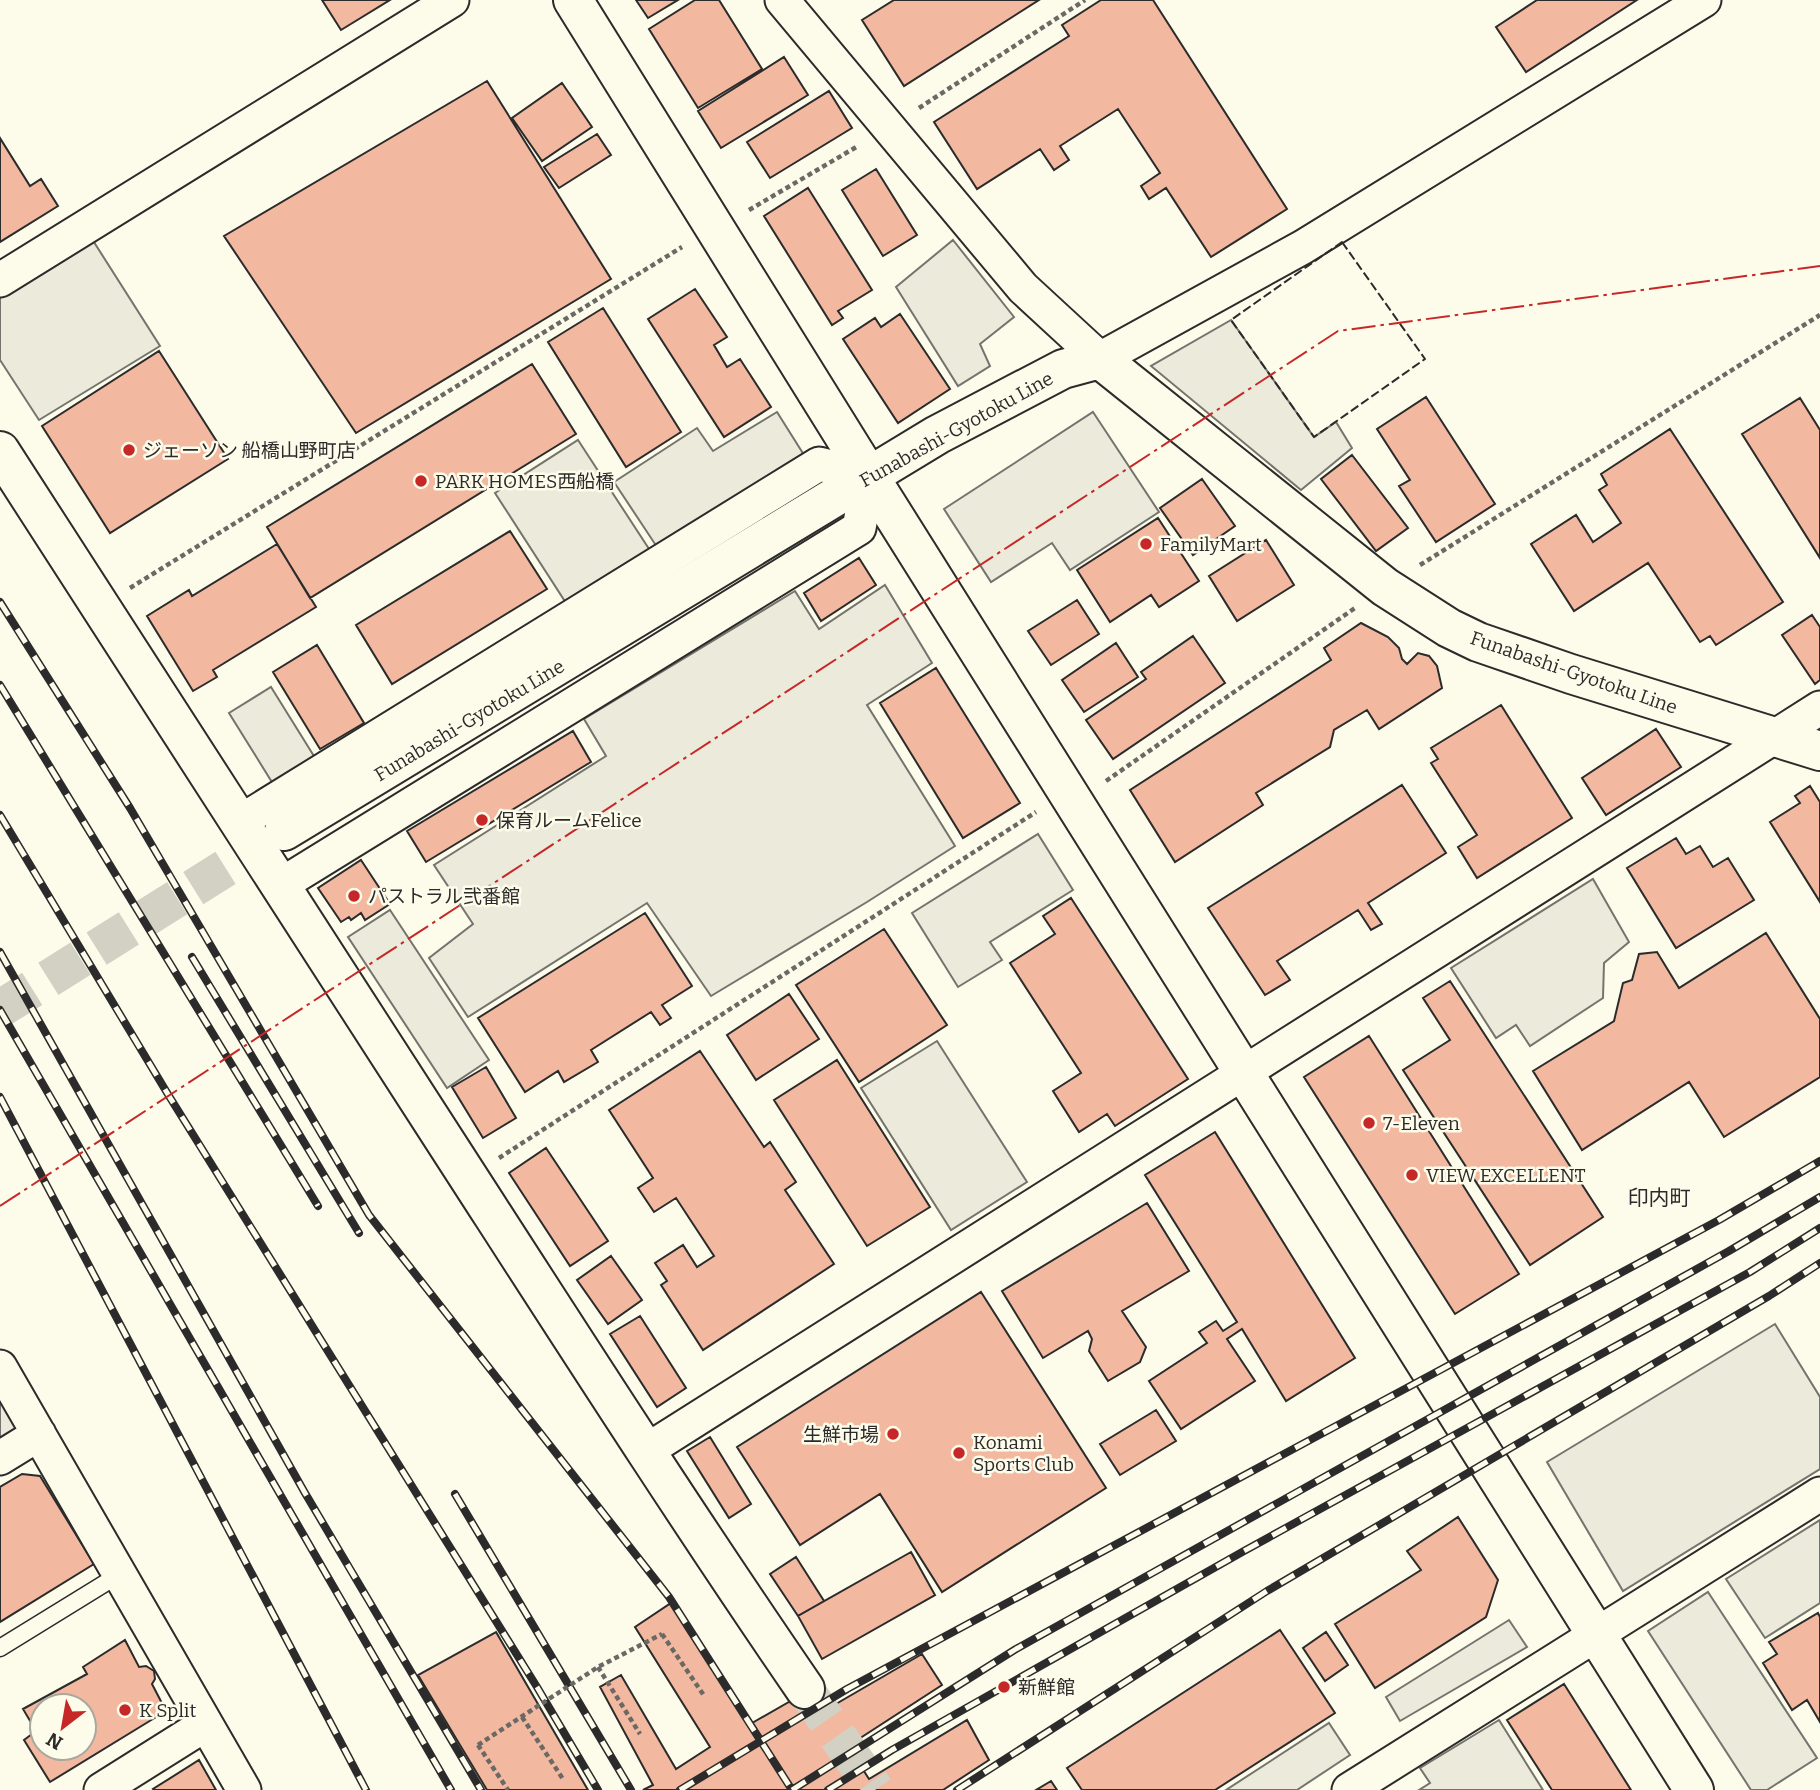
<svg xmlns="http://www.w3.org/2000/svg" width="1820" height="1790" font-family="Bitter,'Noto Sans JP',serif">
  <rect width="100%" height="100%" fill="#fdfbea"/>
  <path fill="#eceadb" stroke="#74746e" stroke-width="2" d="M92 239 160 346 39 420 0 360V297Z
    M953 240 1014 317 980 344 990 366 958 386 896 287Z
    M1231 320 1314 437 1336 422 1352 448 1301 490 1151 366Z
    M777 412 804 455 657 547 614 482 697 428 713 451Z
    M1093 412 1159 512 1070 570 1052 543 991 582 944 509Z
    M578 440 651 552 568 606 495 493Z
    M885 585 932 663 867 705 955 846 867 902 711 996 647 903 468 1017 429 958 473 924 434 865 606 756 584 719 795 591 819 629Z
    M271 687 317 761 275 787 229 713Z
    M1038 834 1073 890 990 942 1002 960 958 987 912 913Z
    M1593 879 1629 942 1604 963 1603 998 1530 1046 1516 1025 1496 1038 1451 968Z
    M390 910 489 1060 447 1088 348 937Z
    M937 1041 1027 1182 951 1230 861 1088Z
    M1775 1324 1820 1397V1469L1623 1591 1547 1462Z
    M0 1386 26 1426 0 1442Z
    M1820 1520V1603L1765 1638 1726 1579Z
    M1708 1592 1817 1758 1767 1790H1751L1648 1631Z
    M1509 1620 1527 1647 1400 1721 1386 1697Z
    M1499 1720 1543 1790H1419L1430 1783 1420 1768Z
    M1329 1723 1350 1755 1297 1790H1226Z"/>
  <path fill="#f2b8a0" stroke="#2b2b2b" stroke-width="2" fill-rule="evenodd" d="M322 0H390L341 30Z
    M636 0H678L648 18Z
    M695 0H719L762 69 698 108 649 29Z
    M894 0H1039L904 86 862 20Z
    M1101 0H1153L1287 209 1211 257 1166 188 1149 199 1141 186 1160 173 1118 109 1060 146 1069 160 1054 170 1040 149 977 189 934 122 1069 36 1062 25Z
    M1637 0 1526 72 1496 27 1537 0Z
    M784 57 808 95 721 148 698 111Z
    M487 81 611 279 356 433 224 236Z
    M562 83 592 127 542 161 512 118Z
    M829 91 852 128 770 178 747 142Z
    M597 134 611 155 559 188 544 167Z
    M0 138 30 186 41 179 58 206 0 242Z
    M876 169 917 235 883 256 842 190Z
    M808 188 872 290 838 311 843 318 832 325 764 216Z
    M695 289 727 337 714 345 727 367 740 359 771 407 724 437 648 319Z
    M603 308 681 432 626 467 548 342Z
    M900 314 950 389 898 423 843 339 875 318 881 327Z
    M159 351 228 459 110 533 42 426Z
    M532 364 576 434 310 598 267 527Z
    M1426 397 1495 504 1436 542 1399 486 1410 480 1377 429Z
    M1800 398 1820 430V558L1742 434Z
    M1670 429 1783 602 1716 645 1710 636 1700 642 1648 563 1574 611 1531 544 1576 515 1593 542 1621 523 1599 490 1607 485 1601 474Z
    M1352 455 1408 528 1376 551 1321 479Z
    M1202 479 1235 526 1193 555 1160 508Z
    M1158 518 1199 581 1159 607 1151 595 1110 622 1077 570Z
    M510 531 547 589 392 684 356 625Z
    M1266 540 1294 585 1237 621 1209 576Z
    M277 544 316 607 213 670 217 677 193 691 147 616 189 590 192 596Z
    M859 558 876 585 821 621 804 593Z
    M1077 600 1099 634 1051 665 1028 631Z
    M1812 615 1820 627V680L1815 684 1782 635Z
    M1361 623 1388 637 1399 648 1402 659 1407 664 1418 653 1429 656 1437 666 1442 688 1379 729 1367 710 1334 730 1330 747 1256 793 1263 805 1175 862 1130 790 1331 660 1324 648Z
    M1193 636 1225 683 1113 759 1086 720 1146 679 1141 672Z
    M1116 643 1138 677 1084 712 1062 680Z
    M317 645 364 723 320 749 273 672Z
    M936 668 1020 803 963 838 880 703Z
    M1501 705 1572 818 1477 878 1458 847 1477 835 1431 763 1438 759 1431 748Z
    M1656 729 1681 767 1606 815 1582 778Z
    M573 731 591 762 426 862 407 831Z
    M1402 785 1446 853 1368 903 1382 924 1371 930 1358 910 1277 961 1290 980 1265 995 1208 908Z
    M1810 786 1820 802V902L1770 822 1800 803 1795 796Z
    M1676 838 1686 854 1700 846 1713 867 1728 858 1754 900 1676 948 1627 868Z
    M361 860 390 904 365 920 361 913 351 920 349 917 341 922 318 888Z
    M1071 898 1188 1079 1115 1126 1107 1114 1079 1132 1053 1091 1081 1073 1010 963 1055 934 1043 916Z
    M645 913 692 986 662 1005 671 1018 660 1025 651 1012 591 1050 598 1062 564 1082 558 1071 525 1092 478 1018Z
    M884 929 947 1025 859 1082 796 985Z
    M1766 933 1820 1019V1077L1724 1137 1689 1082 1582 1150 1533 1071 1614 1021 1623 983 1632 980 1639 954 1657 952 1679 988Z
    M1450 981 1603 1217 1530 1265 1403 1070 1450 1040 1423 998Z
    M789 994 819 1039 756 1080 727 1035Z
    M1369 1036 1519 1274 1455 1314 1304 1077Z
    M700 1051 764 1147 770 1142 796 1182 785 1190 834 1264 703 1350 661 1285 667 1281 655 1263 683 1245 697 1267 714 1256 676 1198 654 1212 638 1188 653 1178 609 1110Z
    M837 1060 930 1207 867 1246 774 1100Z
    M486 1067 516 1118 483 1138 452 1087Z
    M1215 1132 1355 1358 1286 1401 1242 1329 1227 1339 1255 1381 1181 1429 1149 1381 1207 1343 1199 1332 1216 1321 1223 1331 1237 1322 1145 1175Z
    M546 1148 608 1241 570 1266 509 1173Z
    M1147 1203 1189 1271 1122 1311 1146 1347 1140 1362 1108 1381 1089 1351 1092 1339 1088 1331 1043 1358 1002 1291Z
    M611 1256 642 1300 608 1324 577 1280Z
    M981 1292 1106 1488 942 1592 880 1494 800 1545 737 1447Z
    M640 1316 686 1388 657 1407 610 1334Z
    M1156 1410 1176 1441 1120 1475 1100 1444Z
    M710 1437 751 1504 729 1518 687 1451Z
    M22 1474 40 1476 94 1564 0 1622V1487Z
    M1458 1517 1498 1580 1486 1617 1375 1688 1335 1624 1421 1570 1407 1551Z
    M911 1552 935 1595 822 1659 798 1616Z
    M796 1557 824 1601 798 1616 770 1574Z
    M671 1603 752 1723 815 1687 829 1708 922 1654 942 1685 848 1746 869 1779 967 1720 989 1760 943 1790H643L653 1785 600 1687 621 1675 676 1769 710 1747 635 1627Z
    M1818 1613 1820 1617V1722L1807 1700 1792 1710 1763 1663 1777 1654 1769 1642Z
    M1280 1630 1335 1713 1215 1790H1082L1067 1768Z
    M496 1632 588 1790H487L418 1675Z
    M1326 1632 1348 1665 1325 1681 1303 1648Z
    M125 1640 139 1667 146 1666 154 1671 155 1679 152 1684 166 1711 50 1782 24 1740 36 1731 23 1709 87 1674 83 1667ZM42 1706H84V1748H42Z
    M1564 1684 1631 1790H1552L1507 1720Z
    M199 1760 216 1790H154L153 1789Z
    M1051 1781 1057 1790H1036Z"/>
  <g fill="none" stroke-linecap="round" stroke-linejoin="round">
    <path stroke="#d3d1c4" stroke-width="38" stroke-dasharray="38 19" stroke-linecap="butt" d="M805 1689 875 1790"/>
    <path stroke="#d3d1c4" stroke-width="38" stroke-dasharray="38 19" stroke-linecap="butt" d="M0 1009 283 832"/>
    <defs>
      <path id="service" d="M0 1648 120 1574"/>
      <path id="minor" d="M782 0 1023 288 1100 359 1303 247 1704 0
        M0 280 452 0
        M238 823 819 464 869 476 859 528 279 886
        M0 1367 244 1790
        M646 1451 1820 708
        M0 1458 39 1434
        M101 1790 206 1724
        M1349 1790 1820 1494"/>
      <path id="tertiary" d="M573 0 869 476 1694 1790
        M0 451C154 693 310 934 467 1175 578 1347 689 1520 805 1689"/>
      <path id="secondary" d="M284 831 937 435 1063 369 1100 359 1385 587 1449 628 1478 642 1571 674 1820 751"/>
    </defs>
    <use href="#service" stroke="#2b2b2b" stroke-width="19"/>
    <use href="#minor" stroke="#2b2b2b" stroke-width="37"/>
    <use href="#tertiary" stroke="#2b2b2b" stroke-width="42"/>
    <use href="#secondary" stroke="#2b2b2b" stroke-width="42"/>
    <path stroke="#6a6964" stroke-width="4.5" stroke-dasharray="5 3.5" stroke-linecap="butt" d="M919 108 1085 0
      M749 210 858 146
      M1420 565 1820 315
      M130 588 682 247
      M1106 781 1355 608
      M499 1158 1036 812
      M662 1634 705 1697
      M598 1667 640 1734
      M522 1717 563 1779
      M478 1745 508 1790"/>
    <use href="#service" stroke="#fdfbea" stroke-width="16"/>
    <use href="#minor" stroke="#fdfbea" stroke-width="33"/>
    <use href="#tertiary" stroke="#fdfbea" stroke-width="38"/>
    <use href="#secondary" stroke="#fdfbea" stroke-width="38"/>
    <defs>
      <path id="rail" d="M0 602 130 808 369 1215 669 1597 792 1790
        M0 685 318 1206
        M0 815 169 1096 537 1687 598 1790
        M0 952 305 1493 481 1790
        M192 957 359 1233
        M0 1010 451 1790
        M0 1097 366 1790
        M455 1494 631 1790
        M680 1790 847 1689 1719 1220 1820 1161
        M792 1790 1016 1649 1729 1251 1820 1197
        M828 1790 892 1750 1244 1551 1750 1272 1820 1228
        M957 1790 1267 1591 1769 1296 1820 1263"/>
    </defs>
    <use href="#rail" stroke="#2b2b2b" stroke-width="8"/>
    <use href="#rail" stroke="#fdfbea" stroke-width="5" stroke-dasharray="16" stroke-linecap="butt"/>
    <path stroke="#6a6964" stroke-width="4.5" stroke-dasharray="5 3.5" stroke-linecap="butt" d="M478 1745 598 1667 662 1634"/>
    <path stroke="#2b2b2b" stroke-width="2" stroke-dasharray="9 3.5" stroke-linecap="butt" d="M1342 242 1425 359 1314 437 1231 320Z"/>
    <path stroke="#c62828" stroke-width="2" stroke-dasharray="24 5 3.5 5" stroke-linecap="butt" d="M0 1206 1338 331 1820 266"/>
  </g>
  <g fill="#c62828" stroke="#fdfbea" stroke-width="2.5">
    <circle cx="129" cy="450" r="7"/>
    <circle cx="421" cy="481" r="7"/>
    <circle cx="1146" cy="544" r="7"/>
    <circle cx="482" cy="820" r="7"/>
    <circle cx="354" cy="896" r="7"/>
    <circle cx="1369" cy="1123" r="7"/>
    <circle cx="1412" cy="1175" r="7"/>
    <circle cx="893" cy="1434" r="7"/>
    <circle cx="959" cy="1453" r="7"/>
    <circle cx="1004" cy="1687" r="7"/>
    <circle cx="125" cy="1710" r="7"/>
  </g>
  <g text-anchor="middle" stroke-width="5" stroke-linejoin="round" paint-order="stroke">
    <g font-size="19" fill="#2b2b2b" stroke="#fdfbea">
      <text transform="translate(956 429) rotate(-29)" y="7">Funabashi-Gyotoku Line</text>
      <text transform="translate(1574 672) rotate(19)" y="7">Funabashi-Gyotoku Line</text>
      <text transform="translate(469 720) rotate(-31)" y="7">Funabashi-Gyotoku Line</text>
    </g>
    <g font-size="19" fill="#2b2b2b" stroke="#fdfbea" text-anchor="start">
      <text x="143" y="457">ジェーソン 船橋山野町店</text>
      <text x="435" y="488">PARK HOMES西船橋</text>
      <text x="1160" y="551">FamilyMart</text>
      <text x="496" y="827">保育ルームFelice</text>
      <text x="368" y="903">パストラル弐番館</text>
      <text x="1383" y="1130">7-Eleven</text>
      <text x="1426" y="1182">VIEW EXCELLENT</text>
      <text x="879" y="1441" text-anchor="end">生鮮市場</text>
      <text x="973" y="1449">Konami<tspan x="973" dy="22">Sports Club</tspan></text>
      <text x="1018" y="1694">新鮮館</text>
      <text x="139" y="1717">K Split</text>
    </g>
    <g font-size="21" fill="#2b2b2b" stroke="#fdfbea">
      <text x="1659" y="1205">印内町</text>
    </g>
  </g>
  <g transform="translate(63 1727) rotate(211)"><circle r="33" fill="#fdfbea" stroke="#a9a89e" stroke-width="2"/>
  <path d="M0-5L12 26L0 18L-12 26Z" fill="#c62828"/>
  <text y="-10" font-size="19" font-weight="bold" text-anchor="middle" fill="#2b2b2b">N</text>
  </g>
</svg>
